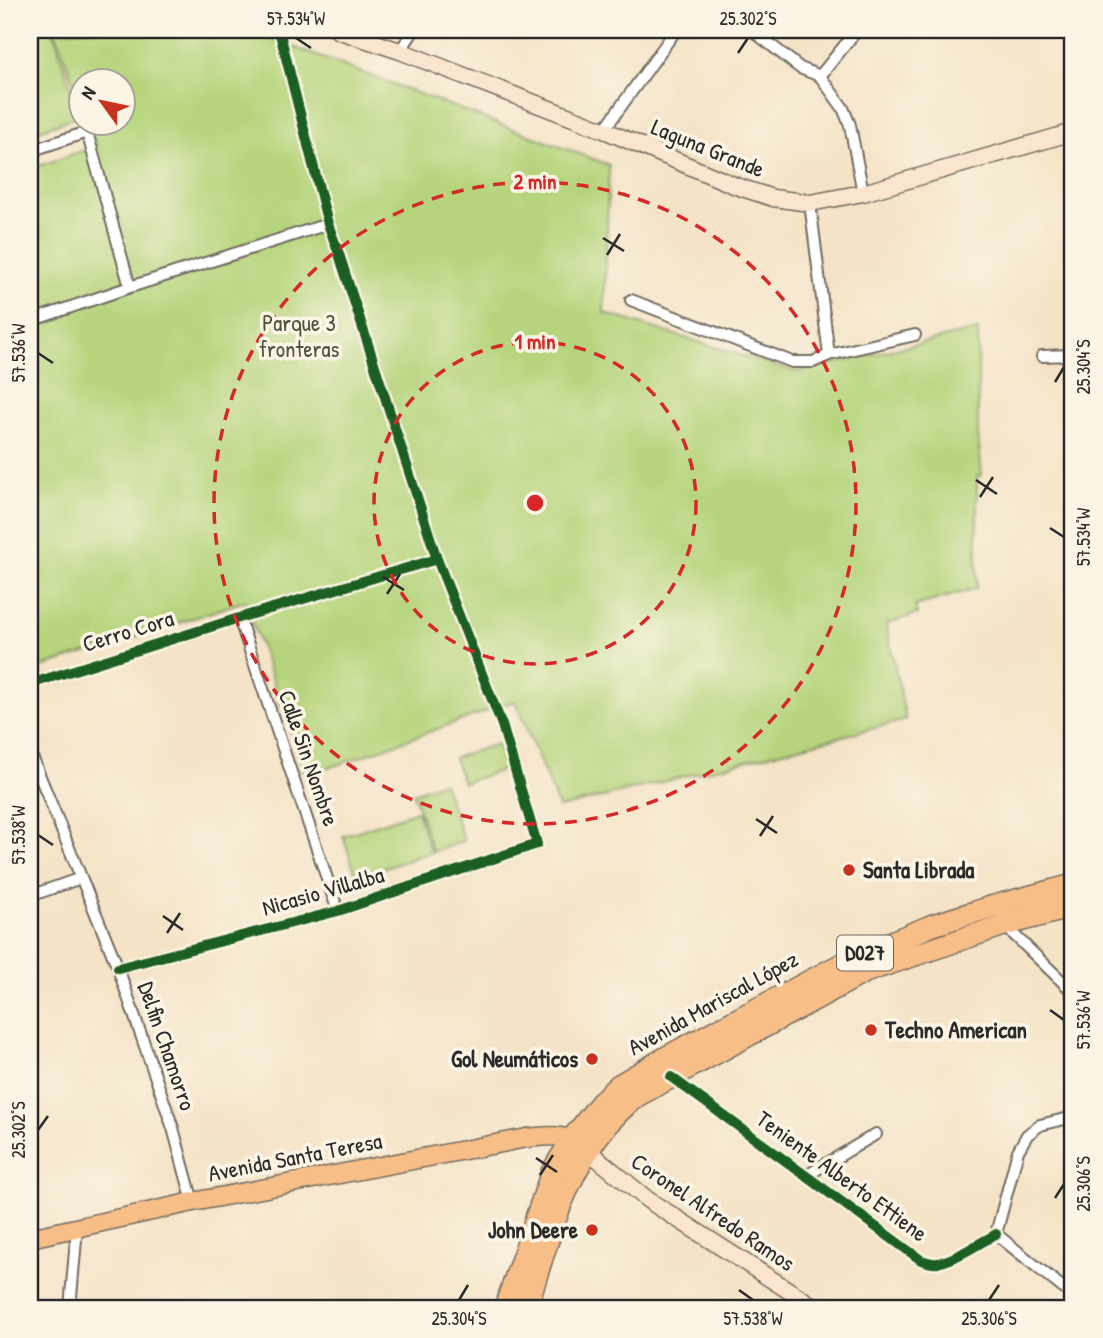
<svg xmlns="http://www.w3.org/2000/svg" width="1103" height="1338" font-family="'Patrick Hand',sans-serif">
  <rect width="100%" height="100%" fill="#fcf5e5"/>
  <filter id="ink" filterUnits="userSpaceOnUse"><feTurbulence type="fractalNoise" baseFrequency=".0143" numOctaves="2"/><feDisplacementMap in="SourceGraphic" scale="14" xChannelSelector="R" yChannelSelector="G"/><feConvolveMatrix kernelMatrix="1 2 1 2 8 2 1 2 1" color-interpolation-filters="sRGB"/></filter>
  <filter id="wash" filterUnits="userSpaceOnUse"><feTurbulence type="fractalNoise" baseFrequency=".00686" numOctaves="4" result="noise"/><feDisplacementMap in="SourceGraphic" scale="28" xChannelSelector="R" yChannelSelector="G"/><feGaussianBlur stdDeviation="1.57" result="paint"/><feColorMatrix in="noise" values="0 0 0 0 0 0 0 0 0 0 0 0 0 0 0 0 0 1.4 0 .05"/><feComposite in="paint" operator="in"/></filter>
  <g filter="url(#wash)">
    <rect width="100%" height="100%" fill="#f4e3c6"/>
    <path fill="#b5d47b" stroke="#708053" stroke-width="2" d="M30 30H53L79 116 30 133Z
      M55 30H248L609 165 604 313 796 372 978 330V435L982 475 977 476V588L915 606 917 614 886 624 906 720 559 808 515 701 306 776 245 601 30 671V169L96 146 88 123 122 122V80H80V103Z
      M497 744 505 769 463 783 454 758Z
      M443 782 464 841 433 852 413 793Z
      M417 811 431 852 357 878 343 836Z"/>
  </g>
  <g filter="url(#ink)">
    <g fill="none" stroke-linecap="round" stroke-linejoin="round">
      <defs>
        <path id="street" d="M752 30 800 68 820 76 857 30
          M400 51 414 30
          M820 76 843 108 850 125 863 193
          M604 130 676 30
          M30 151 87 132 130 287
          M810 203 829 355
          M631 300 792 362H813L829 355 915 335
          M30 321 130 287 328 224
          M1042 356 1073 355
          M239 618 338 911
          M30 684 239 618 437 559
          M30 752 118 968 173 1128 193 1202
          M30 896 81 878
          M1004 925 1073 992
          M118 968 338 911 537 844 502 725 437 559 338 251 328 224 279 30
          M671 1077 921 1260C927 1262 932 1264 938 1263 958 1258 978 1244 996 1234
          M806 1176 876 1134
          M996 1234 1018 1151 1027 1135 1040 1125 1073 1117
          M996 1234 1073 1296
          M70 1308 77 1228"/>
        <path id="secondary" d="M337 30 400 51 604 130 736 186 773 198 810 203 863 193 1073 132
          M587 1150 648 1200 816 1308"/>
        <path id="primary" d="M30 1238 193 1202 527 1138C547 1136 564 1133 581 1145"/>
        <path id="highway" d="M505 1308 552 1172 572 1139 603 1100 619 1085 670 1055 855 957 933 925 994 906 1073 885
          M526 1308C552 1231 569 1149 637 1096L865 972 1004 925 1073 907"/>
      </defs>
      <use href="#street" stroke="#716b61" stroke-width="14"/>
      <use href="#secondary" stroke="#716b61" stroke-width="19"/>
      <use href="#primary" stroke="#716b61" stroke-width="21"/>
      <use href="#highway" stroke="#716b61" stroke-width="24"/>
      <use href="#street" stroke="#fff" stroke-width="10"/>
      <use href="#secondary" stroke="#fce5cf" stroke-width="16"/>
      <use href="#primary" stroke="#f7be88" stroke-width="18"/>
      <use href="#highway" stroke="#f7be88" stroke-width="21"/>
      <defs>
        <path id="cycleway" d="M30 684 239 618 437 559
          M118 968 338 911 537 844 502 725 437 559 338 251 328 224 279 30
          M671 1077 921 1260C927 1262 932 1264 938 1263 958 1258 978 1244 996 1234"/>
      </defs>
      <use href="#cycleway" stroke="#fcf5e5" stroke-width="15"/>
      <use href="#cycleway" stroke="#1b5e20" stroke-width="10"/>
    </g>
  </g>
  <path fill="none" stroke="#2b2b2b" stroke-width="2.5" d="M296 38 311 48M738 53 748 38M603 238 624 251M607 255 620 234M38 353 53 363M1055 382 1064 367M976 480 997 494M980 497 993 477M1050 528 1064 537M383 577 404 590M387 594 400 574M756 819 777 833M38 835 53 845M760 836 773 816M163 916 183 930M167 933 180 913M1050 1010 1064 1020M38 1130 48 1116M536 1158 557 1172M540 1175 553 1155M1055 1198 1064 1184M739 1290 753 1300M459 1300 468 1285M989 1300 999 1285"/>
  <g fill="none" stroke="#d62828" stroke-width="3.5" stroke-dasharray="12 9">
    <circle cx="535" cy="503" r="161"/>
    <circle cx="535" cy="503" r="321"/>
  </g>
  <g fill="#c8321e" stroke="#fcf5e5" stroke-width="2.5">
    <circle cx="849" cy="870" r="7"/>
    <circle cx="871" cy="1030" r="7"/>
    <circle cx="592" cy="1059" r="7"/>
    <circle cx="592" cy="1230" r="7"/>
  </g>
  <g text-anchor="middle" stroke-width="7" stroke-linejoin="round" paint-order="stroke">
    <rect fill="#fcf5e5" stroke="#6a6863" stroke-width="2" x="837" y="935.5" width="56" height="35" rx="5"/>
    <g font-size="21" font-weight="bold" fill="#2b2b2b">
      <text x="865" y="960">D027</text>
    </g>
    <g font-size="23" fill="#2b2b2b" stroke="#fcf5e5">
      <text transform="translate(708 148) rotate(22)" y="8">Laguna Grande</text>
      <text transform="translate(128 631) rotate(-17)" y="8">Cerro Cora</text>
      <text transform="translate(309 758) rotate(71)" y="8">Calle Sin Nombre</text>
      <text transform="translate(323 891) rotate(-16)" y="8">Nicasio Villalba</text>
      <text transform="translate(713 1003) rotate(-29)" y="8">Avenida Mariscal López</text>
      <text transform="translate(167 1046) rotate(71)" y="8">Delfin Chamorro</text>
      <text transform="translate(295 1157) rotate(-11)" y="8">Avenida Santa Teresa</text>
      <text transform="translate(842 1176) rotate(36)" y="8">Teniente Alberto Ettiene</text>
      <text transform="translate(713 1212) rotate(34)" y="8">Coronel Alfredo Ramos</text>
    </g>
    <g font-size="23" fill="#4e553f" stroke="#fcf5e5">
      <text x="299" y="331">Parque 3<tspan x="299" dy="26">fronteras</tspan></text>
    </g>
    <g font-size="23" font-weight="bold" fill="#2b2b2b" stroke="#fcf5e5" text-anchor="start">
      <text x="863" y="878">Santa Librada</text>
      <text x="885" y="1038">Techno American</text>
      <text x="578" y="1067" text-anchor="end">Gol Neumáticos</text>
      <text x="578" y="1238" text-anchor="end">John Deere</text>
    </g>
  </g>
  <circle cx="535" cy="503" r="10" fill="#d62828" stroke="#fcf5e5" stroke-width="3.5"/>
  <g font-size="21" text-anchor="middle" font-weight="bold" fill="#d62828" stroke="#fcf5e5" stroke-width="7" stroke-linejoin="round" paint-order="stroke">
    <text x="535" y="189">2 min</text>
    <text x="535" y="349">1 min</text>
  </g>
  <rect width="1103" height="1338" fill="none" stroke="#fcf5e5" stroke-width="77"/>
  <g transform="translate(102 102) rotate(303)"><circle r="33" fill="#fcf5e5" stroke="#a8a49b" stroke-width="2"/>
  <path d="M0-5L12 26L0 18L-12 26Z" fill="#c8321e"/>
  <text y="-10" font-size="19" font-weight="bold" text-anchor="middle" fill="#2b2b2b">N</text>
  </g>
  <rect x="38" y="38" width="1026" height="1262" fill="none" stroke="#2b2b2b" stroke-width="2.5"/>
  <g font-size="18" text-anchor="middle" fill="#2b2b2b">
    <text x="296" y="25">57.534°W</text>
    <text x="748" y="25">25.302°S</text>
    <text transform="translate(19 353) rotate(-90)" y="6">57.536°W</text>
    <text transform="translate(1084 367) rotate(-90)" y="6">25.304°S</text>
    <text transform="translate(1084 537) rotate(-90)" y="6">57.534°W</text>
    <text transform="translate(19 835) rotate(-90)" y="6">57.538°W</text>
    <text transform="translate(1084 1020) rotate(-90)" y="6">57.536°W</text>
    <text transform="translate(19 1130) rotate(-90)" y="6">25.302°S</text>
    <text transform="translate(1084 1184) rotate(-90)" y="6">25.306°S</text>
    <text x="459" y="1325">25.304°S</text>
    <text x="753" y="1325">57.538°W</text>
    <text x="989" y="1325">25.306°S</text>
  </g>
</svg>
